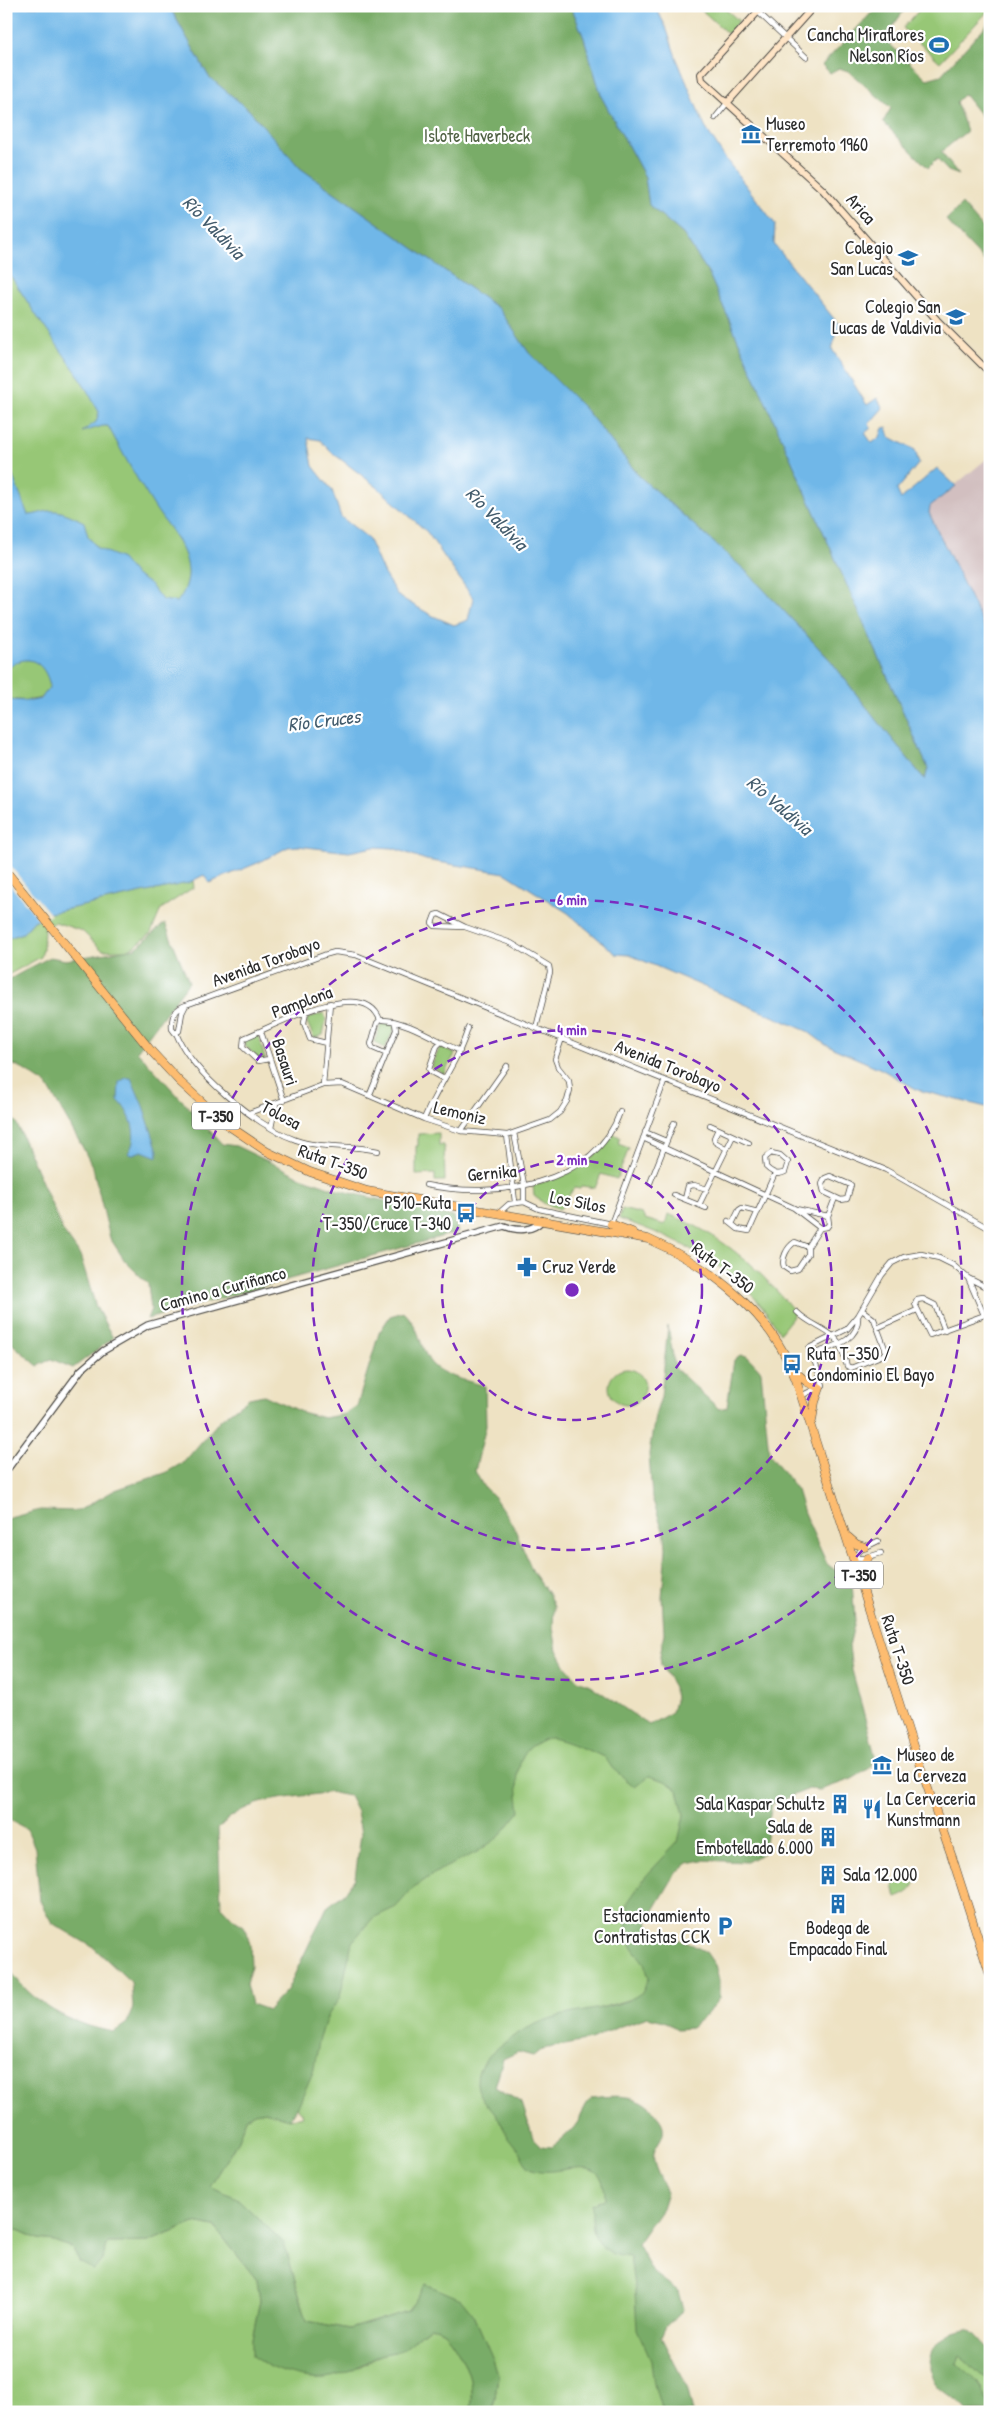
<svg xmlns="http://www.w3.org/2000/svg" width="996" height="2418" font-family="'Patrick Hand',sans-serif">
  <rect width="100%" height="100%" fill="#fff"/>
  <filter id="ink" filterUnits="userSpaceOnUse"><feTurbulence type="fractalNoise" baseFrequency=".02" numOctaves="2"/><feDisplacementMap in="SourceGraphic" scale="10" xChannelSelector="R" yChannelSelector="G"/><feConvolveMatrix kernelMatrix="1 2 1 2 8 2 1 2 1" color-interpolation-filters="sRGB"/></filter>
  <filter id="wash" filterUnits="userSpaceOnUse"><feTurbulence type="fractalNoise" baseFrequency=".0096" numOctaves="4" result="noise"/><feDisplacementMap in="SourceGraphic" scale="20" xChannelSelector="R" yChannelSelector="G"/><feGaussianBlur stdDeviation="1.12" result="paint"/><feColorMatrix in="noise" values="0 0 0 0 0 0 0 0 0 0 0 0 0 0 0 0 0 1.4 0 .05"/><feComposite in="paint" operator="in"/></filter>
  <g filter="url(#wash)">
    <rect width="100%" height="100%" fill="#eee2c3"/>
    <path fill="#d2bfc0" d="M990 456V638L929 513 930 506Z"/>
    <path fill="#97c776" stroke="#617950" d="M697 6H722L739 21 728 34Z
      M923 6H990V9L940 62 903 28Z
      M6 267 79 376 190 557 195 577 175 625 149 638 49 680C53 706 22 699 6 700Z
      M193 881 194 887 161 909 151 933 135 946 125 950H102L82 931 55 922 44 928 43 949 41 957 6 976V939L23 933 34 921 50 913Z
      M324 1013 326 1019 323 1035 314 1038 307 1022V1018Z
      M382 1022 393 1025 394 1030 385 1048 374 1042Z
      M255 1036 259 1037 265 1059H259L245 1046V1040Z
      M440 1047 455 1054 444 1074 431 1067Z
      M439 1133V1145H444L445 1181H435V1174L416 1175V1146H418V1134Z
      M613 1134 620 1137 618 1144 629 1148 617 1179 601 1174 595 1188 582 1186 580 1189 574 1188 560 1209 545 1204 534 1196 533 1186C568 1173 590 1165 613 1134Z
      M622 1209 642 1214 645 1219 665 1225 668 1214C720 1233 759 1268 794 1311L792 1318 780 1333C747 1273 681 1239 619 1219Z
      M609 1387a18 18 0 1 1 36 0a18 18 0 1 1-36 0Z
      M550 1733 682 1787 687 1803 682 1844 643 1891 654 1978 647 1994 561 2020 483 2070 512 2134 568 2163 600 2170 632 2256 650 2349 665 2412H493L498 2375 474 2315 408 2311 349 2329 307 2321 284 2243 210 2186 238 2140 246 2118 254 2113 265 2111 289 2119 302 2116 295 2102 348 1940 520 1750Z
      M916 1877C916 1889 907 1894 896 1898L893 1884Z
      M194 2223 215 2227 257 2280 260 2300 252 2339 359 2367 380 2355 401 2350 431 2326C435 2328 442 2330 445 2333 461 2349 480 2390 469 2412H6V2237L18 2230 38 2239 54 2241 72 2248 80 2263 102 2260 107 2243 148 2242Z
      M959 2352 973 2362 990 2379V2408L954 2363Z"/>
    <path fill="#79ac67" stroke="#526c49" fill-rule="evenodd" d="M169 6H571L584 38 602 98 645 177 649 205 683 234 708 272 928 768 925 780 856 694 831 661 748 573 640 477 585 409 529 353 499 309 300 168 249 110 209 77Z
      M878 6H907L884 39 927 79 941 75 990 21V127L964 94 956 102 967 131 941 152 959 175 948 171 937 159 928 168 883 122 891 108 848 71 839 68 830 73 822 65Z
      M962 204 990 236V267L946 220Z
      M165 923 189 982 137 1051 222 1144 236 1146 301 1177 338 1190 454 1217 458 1232 147 1319 151 1309 148 1284 125 1261 110 1238 93 1168 83 1148 47 1085 18 1066 6 1064V981L50 957 66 960 136 948Z
      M6 1115 16 1122 63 1231 80 1255 96 1307 113 1338 73 1368 51 1359 38 1366 10 1342 6 1346Z
      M404 1312C421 1330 417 1337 427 1357 436 1376 467 1380 485 1386L486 1426 475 1471 483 1486 494 1497 513 1525 533 1572 549 1595 554 1607 553 1628 557 1650 566 1667 578 1680 590 1685 649 1725 672 1712 675 1701 674 1687 661 1665 660 1656 664 1633 662 1597 666 1548 665 1536 652 1498 649 1454 655 1416 661 1397 668 1326 675 1368 719 1409 727 1407 734 1360 740 1355 747 1356 761 1371 769 1453 797 1490 804 1513 827 1564 852 1583 855 1621 849 1646 852 1670 875 1755 870 1768 852 1779 820 1790 809 1789 772 1804 763 1853 747 1862 702 1860 688 1863 676 1873 647 1922 657 1934 687 1942 706 1952 715 1965 719 1981V1998L707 2014 691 2028 677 2029 664 2021 648 2017 618 2027 591 2040 542 2049 533 2056 518 2052 503 2059 495 2087 522 2103 533 2138 541 2146 552 2147C562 2139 574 2130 580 2118 584 2110 585 2104 592 2098 616 2095 645 2093 658 2117 660 2120 663 2124 663 2127 665 2138 656 2143 654 2152 651 2166 663 2181 667 2192L662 2208 637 2244 649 2266 658 2276 678 2291 683 2310 666 2326 661 2337 687 2387 693 2412H662L654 2384 651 2361 637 2329 635 2293 630 2257C595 2255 591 2236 592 2204L605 2200C605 2141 554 2184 529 2167 525 2164 522 2156 519 2151 515 2146 511 2141 507 2136 504 2130 503 2124 499 2119 493 2111 485 2103 480 2094 473 2080 479 2064 491 2054 510 2036 534 2022 560 2016 582 2010 627 2007 643 1991L649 1978 644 1963 634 1950 626 1934 628 1902 646 1876 678 1842 684 1815 678 1790 665 1781 649 1776 635 1787 612 1768 605 1757C594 1753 560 1738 550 1738 544 1738 537 1743 532 1746 513 1761 517 1789 520 1811L499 1837 477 1852 440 1870 414 1887 396 1907 373 1918 352 1942 340 1997 327 2017 320 2037 313 2072 299 2104 289 2119 265 2111 254 2113 246 2118 238 2140 210 2186 237 2198 284 2243 307 2321 349 2329 408 2311 426 2284 461 2299 474 2315 493 2359 498 2375 493 2412H469C480 2390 461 2350 445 2333 442 2330 435 2328 431 2326 422 2332 408 2346 401 2350 394 2353 385 2353 378 2356 362 2364 344 2376 325 2378 301 2380 271 2370 252 2356V2339L260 2300 257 2280 215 2227 194 2223 148 2242 108 2243 102 2260 94 2270 80 2263 72 2248 54 2241 38 2239 18 2230 6 2237V1964C31 2004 69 2024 114 2032L127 2023 133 2007 131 1982 94 1948 52 1923 40 1901 35 1848 27 1829 6 1818V1519L40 1510 78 1511 115 1490 165 1473 184 1462 221 1419 249 1398 264 1395 301 1412 324 1418 345 1414 357 1406 379 1333 390 1316ZM329 1792 349 1796 357 1812 361 1834 355 1878 345 1893 327 1907 287 1990 268 2010 251 2004 246 1984 251 1966 250 1944 244 1926 233 1919 221 1906 218 1829C247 1795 289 1800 329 1792Z
      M968 2329C979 2335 980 2342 990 2349V2382C978 2375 972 2364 960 2356L957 2363C963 2371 973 2376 978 2383 983 2390 983 2397 990 2404V2412H969C960 2400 943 2394 936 2384 924 2367 931 2344 949 2334 954 2331 962 2330 968 2329Z"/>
    <path fill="#70b7e8" stroke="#4e718a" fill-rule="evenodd" d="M6 6H169L209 77 249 110 300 168 499 309 529 353 585 409 640 477 748 573 831 661 856 694 925 780 928 768 708 272 683 234 649 205 645 177 602 98 584 38 571 6H655L666 27 676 57 705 127 725 158 775 224 774 244 839 325 832 349 867 405 877 398 883 408 869 424 871 428 865 433 872 443 880 437 883 428 887 427 890 437 915 450 919 463 897 490 901 499 937 468 956 486 930 506 929 513 990 638V1108L918 1090 881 1069 826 1045 807 1031 630 955 616 954 568 913 505 873 426 860 393 848 374 847 349 852 298 846 288 847 260 862 209 883 204 875 188 883 50 913 34 921 23 933 6 939V700L31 701 41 699 50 686C45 662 27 650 6 670V569C13 547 9 537 6 515 4 497 6 477 6 459L28 515C36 515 41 512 48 511 60 509 74 517 84 522L88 536 97 548 122 559 134 574 150 584 162 600 177 602C184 594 189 581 188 570 186 544 165 525 152 503 136 478 122 452 108 426H103L82 432 96 422 99 412 79 376 38 318 6 269ZM308 438 320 440 330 451 377 487 427 532 473 598 468 620 454 625 431 615 398 596 384 574 368 538 341 517 332 490 313 466Z
      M126 1078H131L143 1106 158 1151 157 1157 142 1151 130 1155 128 1153C140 1137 131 1113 118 1100L119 1082Z"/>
    <path fill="#eee2c3" d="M6 861 51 915 40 921 6 880Z"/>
  </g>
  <g filter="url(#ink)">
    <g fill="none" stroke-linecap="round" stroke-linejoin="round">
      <defs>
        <path id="minor" d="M758 12 806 57
          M715 118 728 102
          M465 927 435 926 432 923 435 915 439 914 465 927 511 943 549 966 550 972 536 1028
          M186 1005 324 955 335 952 356 955 886 1170 990 1229
          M186 1005 182 1013 179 1031 175 1033 172 1029C171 1018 174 1009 186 1005Z
          M306 1011 304 1023 310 1039 326 1043
          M380 1020C404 1018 439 1042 460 1051
          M380 1020 377 1023 371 1044 373 1048 387 1054
          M261 1032 284 1101
          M176 1033C191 1072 256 1126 296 1140 321 1149 351 1144 378 1151
          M440 1043 437 1046 429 1069 431 1072 444 1079
          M269 1059 258 1061 243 1047 244 1038C271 1028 364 974 380 1020
          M323 1085 330 1003
          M370 1094 396 1030 395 1023
          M249 1113 323 1085 342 1084 424 1119 461 1131 507 1135 550 1120 560 1112 567 1101 570 1090 569 1081 558 1067 555 1059 562 1038
          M424 1119C437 1087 459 1060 468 1028
          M710 1125 749 1143
          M271 1128 276 1104
          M718 1129 714 1138 715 1142 727 1149
          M461 1131 507 1066
          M645 1132 666 1141
          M514 1133 524 1184V1202
          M507 1135 515 1202
          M643 1138 794 1208 820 1228 827 1227 829 1224 828 1216 835 1198
          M771 1153 780 1155 788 1162 785 1172C778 1176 772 1173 766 1167L765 1158Z
          M830 1176 851 1185 847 1199 841 1200 824 1192 822 1184 825 1178Z
          M650 1183 674 1123
          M426 1185C493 1199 594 1187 620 1112
          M674 1195 706 1208
          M685 1199 688 1186 694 1185 707 1189
          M699 1205 733 1136
          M796 1209 828 1216
          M500 1212 509 1204 524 1202 539 1209 611 1224 665 1080
          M728 1221 738 1229 749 1231 775 1173
          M732 1224 739 1210 742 1208 758 1212
          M795 1242 808 1247V1254L798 1269 790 1271 784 1267C781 1259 787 1247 795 1242Z
          M808 1247 820 1228
          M968 1278 984 1315
          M797 1312C808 1323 822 1327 834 1337 842 1344 844 1357 847 1366L851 1368 883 1355 886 1351 874 1319 862 1310
          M877 1328 917 1310
          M945 1331 935 1305 923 1299 917 1300 915 1304 930 1335 990 1313
          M812 1354C831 1347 860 1342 858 1316
          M801 1396 823 1385 812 1354 809 1352V1348L847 1329 858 1316 882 1275 892 1263 904 1257 921 1254 939 1258 953 1265 968 1278 990 1289
          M853 1558 862 1549 878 1541
          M854 1558H865L881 1553"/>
        <path id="tertiary" d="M6 1471 81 1370 103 1351 148 1325 504 1226C517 1231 533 1232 542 1220"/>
        <path id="secondary" d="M763 6 701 74 702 80 823 190 937 320 990 373
          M728 102 814 6"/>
        <path id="primary" d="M6 871 152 1052 179 1081 226 1124 266 1151 310 1172 367 1191 648 1239C711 1267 772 1313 796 1380L914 1749 952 1857 990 1975
          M611 1224 632 1232
          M794 1371 807 1382 820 1388 815 1402 812 1421
          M848 1537 856 1544 865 1547
          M860 1577 864 1563 868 1558"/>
      </defs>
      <use href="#minor" stroke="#484642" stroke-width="6"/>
      <use href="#tertiary" stroke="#484642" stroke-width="8"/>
      <use href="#secondary" stroke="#484642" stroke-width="8"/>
      <use href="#primary" stroke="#484642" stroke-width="9"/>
      <use href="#minor" stroke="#fff" stroke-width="4.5"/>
      <use href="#tertiary" stroke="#fff" stroke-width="5.5"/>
      <use href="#secondary" stroke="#fee4c5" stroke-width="6"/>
      <use href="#primary" stroke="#fdbc6f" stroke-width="8"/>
    </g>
  </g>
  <g fill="none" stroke="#7b2cbf" stroke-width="2.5" stroke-dasharray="9 6">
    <circle cx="572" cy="1290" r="130"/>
    <circle cx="572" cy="1290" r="260"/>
    <circle cx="572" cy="1290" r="390"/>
  </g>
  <defs>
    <symbol id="stadium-bare" viewBox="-9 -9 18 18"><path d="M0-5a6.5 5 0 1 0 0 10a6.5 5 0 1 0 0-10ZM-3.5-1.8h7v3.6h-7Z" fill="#1f6fb2" stroke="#fff" stroke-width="2.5" paint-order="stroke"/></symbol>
    <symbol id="museum-bare" viewBox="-9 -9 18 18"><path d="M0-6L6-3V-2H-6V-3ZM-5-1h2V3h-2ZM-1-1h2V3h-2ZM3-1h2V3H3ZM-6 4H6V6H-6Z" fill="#1f6fb2" stroke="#fff" stroke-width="2.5" paint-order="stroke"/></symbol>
    <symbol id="school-bare" viewBox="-9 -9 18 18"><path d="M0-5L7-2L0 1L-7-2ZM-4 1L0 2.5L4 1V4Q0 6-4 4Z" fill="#1f6fb2" stroke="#fff" stroke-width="2.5" paint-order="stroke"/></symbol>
    <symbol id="bus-bare" viewBox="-9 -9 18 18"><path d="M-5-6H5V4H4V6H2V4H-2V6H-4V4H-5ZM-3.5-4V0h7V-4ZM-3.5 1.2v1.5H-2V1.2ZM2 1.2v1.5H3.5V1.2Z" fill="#1f6fb2" stroke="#fff" stroke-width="2.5" paint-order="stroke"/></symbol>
    <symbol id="pharmacy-bare" viewBox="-9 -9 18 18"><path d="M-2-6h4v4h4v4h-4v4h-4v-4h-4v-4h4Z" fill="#1f6fb2" stroke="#fff" stroke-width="2.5" paint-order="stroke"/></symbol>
    <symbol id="building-bare" viewBox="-9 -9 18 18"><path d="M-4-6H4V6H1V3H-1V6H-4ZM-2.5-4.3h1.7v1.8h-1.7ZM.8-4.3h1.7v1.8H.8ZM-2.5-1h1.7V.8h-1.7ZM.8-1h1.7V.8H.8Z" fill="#1f6fb2" stroke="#fff" stroke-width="2.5" paint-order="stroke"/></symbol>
    <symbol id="restaurant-bare" viewBox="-9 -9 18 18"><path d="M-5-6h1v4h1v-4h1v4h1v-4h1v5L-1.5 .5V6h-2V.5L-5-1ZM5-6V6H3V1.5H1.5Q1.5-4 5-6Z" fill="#1f6fb2" stroke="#fff" stroke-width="2.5" paint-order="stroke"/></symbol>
    <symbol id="parking-bare" viewBox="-9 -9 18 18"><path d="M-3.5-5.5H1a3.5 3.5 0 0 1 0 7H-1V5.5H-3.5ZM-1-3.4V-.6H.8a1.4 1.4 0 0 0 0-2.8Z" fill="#1f6fb2" stroke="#fff" stroke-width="2.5" paint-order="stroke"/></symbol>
  </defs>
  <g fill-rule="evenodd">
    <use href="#stadium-bare" x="925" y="31" width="28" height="28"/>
    <use href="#museum-bare" x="737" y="120" width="28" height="28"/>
    <use href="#school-bare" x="894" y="244" width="28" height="28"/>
    <use href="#school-bare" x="942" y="303" width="28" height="28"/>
    <use href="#bus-bare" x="452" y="1199" width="28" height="28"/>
    <use href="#pharmacy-bare" x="513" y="1253" width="28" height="28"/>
    <use href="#bus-bare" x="778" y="1350" width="28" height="28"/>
    <use href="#museum-bare" x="868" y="1751" width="28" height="28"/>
    <use href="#building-bare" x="826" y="1790" width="28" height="28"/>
    <use href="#restaurant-bare" x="858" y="1795" width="28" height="28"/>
    <use href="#building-bare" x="814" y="1823" width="28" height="28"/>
    <use href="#building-bare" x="814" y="1861" width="28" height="28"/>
    <use href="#building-bare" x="824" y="1890" width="28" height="28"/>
    <use href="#parking-bare" x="711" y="1912" width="28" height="28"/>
  </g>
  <g text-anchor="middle" stroke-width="4.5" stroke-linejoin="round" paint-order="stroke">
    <g fill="#fff" stroke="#6b6b6b" stroke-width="1">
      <rect x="192" y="1102.5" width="48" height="27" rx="4"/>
      <rect x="835" y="1561.5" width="48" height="27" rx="4"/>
    </g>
    <g font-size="16" font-weight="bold" fill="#2b2b2b">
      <text x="216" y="1122">T-350</text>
      <text x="859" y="1581">T-350</text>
    </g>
    <g font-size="18" fill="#2b2b2b" stroke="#fff" text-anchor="end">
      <text x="924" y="41">Cancha Miraflores<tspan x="924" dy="21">Nelson Ríos</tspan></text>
      <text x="766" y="130" text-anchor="start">Museo<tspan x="766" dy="21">Terremoto 1960</tspan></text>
      <text x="893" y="254">Colegio<tspan x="893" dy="21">San Lucas</tspan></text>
      <text x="941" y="313">Colegio San<tspan x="941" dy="21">Lucas de Valdivia</tspan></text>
      <text x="451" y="1209">P510-Ruta<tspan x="451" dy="21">T-350/Cruce T-340</tspan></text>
      <text x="542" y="1273" text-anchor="start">Cruz Verde</text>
      <text x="807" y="1360" text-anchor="start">Ruta T-350 /<tspan x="807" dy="21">Condominio El Bayo</tspan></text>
      <text x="897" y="1761" text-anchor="start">Museo de<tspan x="897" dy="21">la Cerveza</tspan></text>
      <text x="887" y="1805" text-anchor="start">La Cerveceria<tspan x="887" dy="21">Kunstmann</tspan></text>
      <text x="825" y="1810">Sala Kaspar Schultz</text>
      <text x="813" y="1833">Sala de<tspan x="813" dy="21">Embotellado 6.000</tspan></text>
      <text x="843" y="1881" text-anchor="start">Sala 12.000</text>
      <text x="710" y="1922">Estacionamiento<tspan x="710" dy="21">Contratistas CCK</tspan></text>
      <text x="838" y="1934" text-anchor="middle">Bodega de<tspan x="838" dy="21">Empacado Final</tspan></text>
    </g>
    <g font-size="18" fill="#516245" stroke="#fff">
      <text x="477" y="142">Islote Haverbeck</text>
    </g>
    <g font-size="18" fill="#2b2b2b" stroke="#fff">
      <text transform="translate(861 209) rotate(48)" y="6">Arica</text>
      <text transform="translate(266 962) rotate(-20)" y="6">Avenida Torobayo</text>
      <text transform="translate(302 1002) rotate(-20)" y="6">Pamplona</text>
      <text transform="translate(285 1062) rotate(72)" y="6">Basauri</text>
      <text transform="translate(668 1066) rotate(22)" y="6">Avenida Torobayo</text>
      <text transform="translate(460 1113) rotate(13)" y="6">Lemoniz</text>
      <text transform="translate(281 1115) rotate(28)" y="6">Tolosa</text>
      <text transform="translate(333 1162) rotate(20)" y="6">Ruta T-350</text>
      <text transform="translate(492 1173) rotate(-5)" y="6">Gernika</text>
      <text transform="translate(578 1202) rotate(11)" y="6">Los Silos</text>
      <text transform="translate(723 1268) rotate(37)" y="6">Ruta T-350</text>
      <text transform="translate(223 1289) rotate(-15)" y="6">Camino a Curiñanco</text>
      <text transform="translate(898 1650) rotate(72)" y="6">Ruta T-350</text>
    </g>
    <g font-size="19" font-style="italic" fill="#435c6d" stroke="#fff">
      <text transform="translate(214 227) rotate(46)" y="7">Río Valdivia</text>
      <text transform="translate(497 518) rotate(46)" y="7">Río Valdivia</text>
      <text transform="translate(324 720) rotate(-7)" y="7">Río Cruces</text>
      <text transform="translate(780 805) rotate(41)" y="7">Río Valdivia</text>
    </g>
  </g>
  <circle cx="572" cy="1290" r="8" fill="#7b2cbf" stroke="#fff" stroke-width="2.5"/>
  <g font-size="15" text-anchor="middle" font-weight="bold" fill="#7b2cbf" stroke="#fff" stroke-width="4.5" stroke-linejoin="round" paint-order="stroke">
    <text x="572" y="905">6 min</text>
    <text x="572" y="1035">4 min</text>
    <text x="572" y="1165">2 min</text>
  </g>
  <rect width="996" height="2418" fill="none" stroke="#fff" stroke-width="25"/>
</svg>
